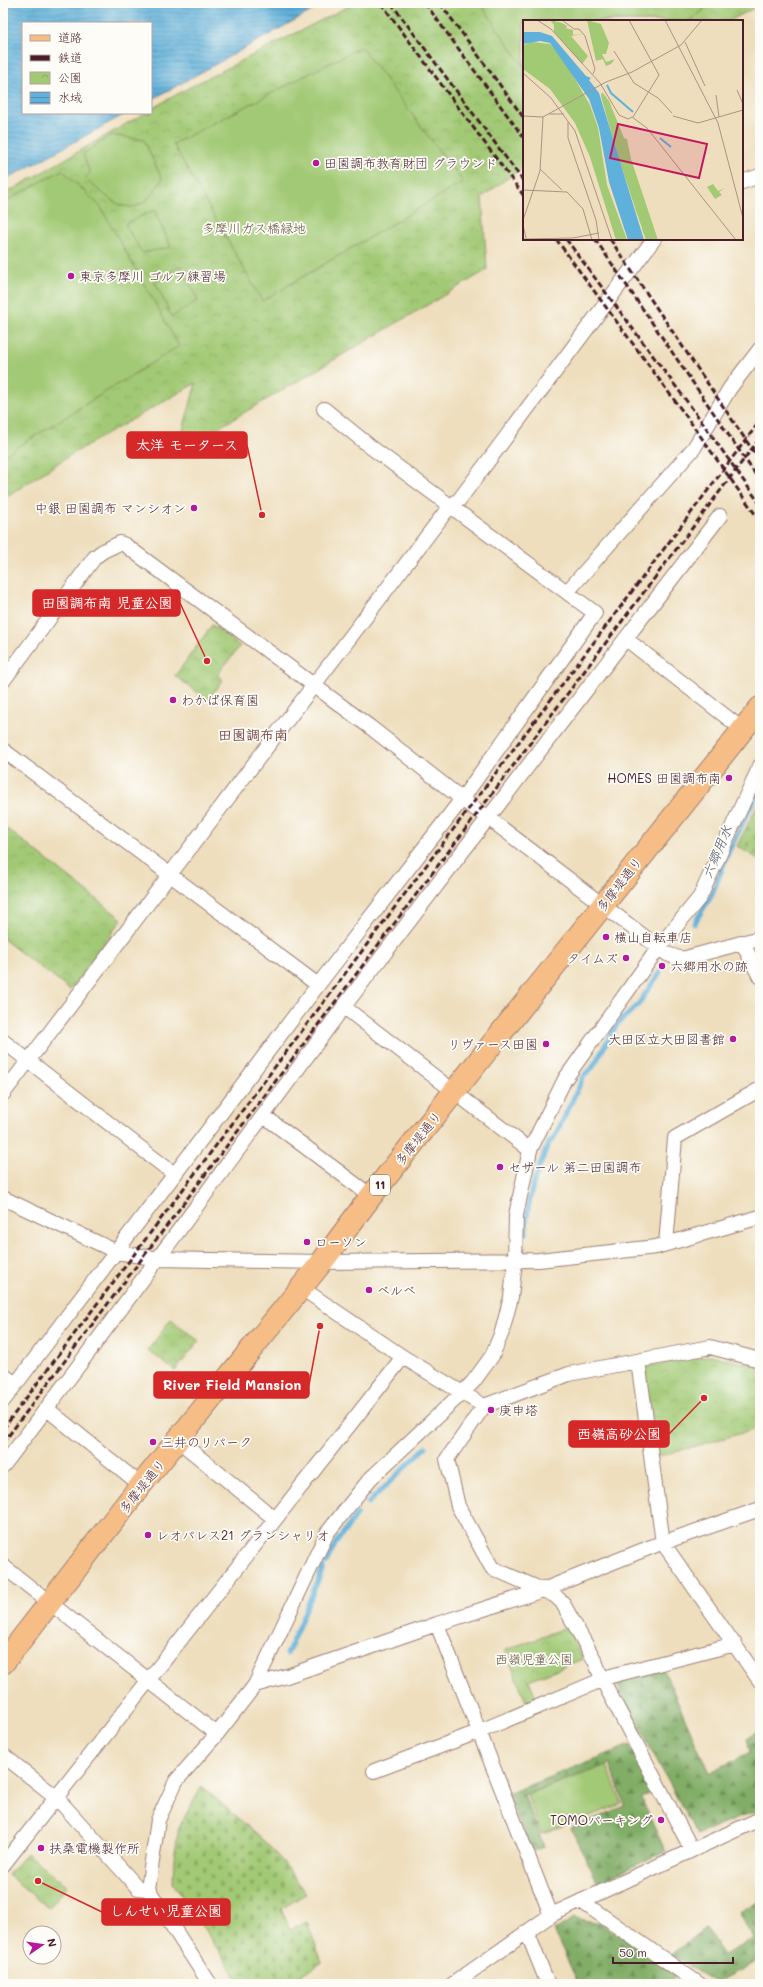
<svg xmlns="http://www.w3.org/2000/svg" width="763" height="1987" font-family="Mali,'Klee One',sans-serif">
  <defs>
    <pattern id="forest-firs" width="22" height="20" patternUnits="userSpaceOnUse"><rect width="22" height="20" fill="#81ad66"/><path d="M5 1l3.5 6h-7zM16 11l3.5 6h-7z" fill="#6c8c54"/></pattern>
    <pattern id="cemetery-stones" width="16" height="16" patternUnits="userSpaceOnUse"><rect width="16" height="16" fill="#a2c974"/><path d="M2 7V4a2 2 0 0 1 4 0v3zM10 15v-3a2 2 0 0 1 4 0v3z" fill="#8dac65"/></pattern>
    <pattern id="park-crowns" width="20" height="18" patternUnits="userSpaceOnUse"><rect width="20" height="18" fill="#a2c974"/><path d="M2 6a3 3 0 1 1 6 0M12 15a3 3 0 1 1 6 0" fill="none" stroke="#8dac65"/></pattern>
    <pattern id="water-rules" width="6" height="5" patternUnits="userSpaceOnUse"><rect width="6" height="5" fill="#5fb0da"/><path d="M0 2.5h6" fill="none" stroke="#508fb1"/></pattern>
  </defs>
  <rect width="100%" height="100%" fill="#fdfcf7"/>
  <filter id="ink" filterUnits="userSpaceOnUse"><feTurbulence type="fractalNoise" baseFrequency=".025" numOctaves="2"/><feDisplacementMap in="SourceGraphic" scale="8" xChannelSelector="R" yChannelSelector="G"/><feConvolveMatrix kernelMatrix="1 2 1 2 8 2 1 2 1" color-interpolation-filters="sRGB"/></filter>
  <filter id="wash" filterUnits="userSpaceOnUse"><feTurbulence type="fractalNoise" baseFrequency=".012" numOctaves="4" result="noise"/><feDisplacementMap in="SourceGraphic" scale="16" xChannelSelector="R" yChannelSelector="G"/><feGaussianBlur stdDeviation="0.9" result="paint"/><feColorMatrix in="noise" values="0 0 0 0 0 0 0 0 0 0 0 0 0 0 0 0 0 1.4 0 .05"/><feComposite in="paint" operator="in"/></filter>
  <g filter="url(#wash)">
    <rect width="100%" height="100%" fill="#eedebd"/>
    <path fill="url(#forest-firs)" stroke="#666648" d="M664 1670 709 1773 750 1752 747 1738 760 1730V1809L697 1835 615 1682Z
      M630 1745 655 1791 641 1798 666 1851 598 1883 571 1828 625 1806 610 1764 524 1795 544 1847 532 1851 507 1794Z
      M760 1901V1960L716 1983 670 1955 705 1928 724 1954 753 1939 739 1912Z
      M573 1918 601 1923 678 1974 666 1984H573L577 1981 554 1931Z"/>
    <path fill="url(#cemetery-stones)" stroke="#767450" d="M760 800V860L737 846Z
      M202 1786 265 1842 283 1862 306 1894 281 1909 290 1929 307 1922 322 1962 287 1984H241L173 1883 174 1858 179 1827Z"/>
    <path fill="url(#park-crowns)" stroke="#767450" d="M355 3H760V5L729 21H524V166L482 197 487 270 177 452 196 383 72 454 3 499V195L145 113H151V109L190 87Z
      M212 625 240 646 217 675 223 680 208 700 175 676Z
      M6 828 122 919 70 990 3 939V832Z
      M171 1319 199 1341 175 1371 148 1350Z
      M711 1355 760 1367V1428L657 1457 644 1367Z
      M567 1627 583 1659 529 1680 537 1700 527 1704 505 1650Z
      M26 1853 67 1886 49 1908 8 1875Z"/>
    <path fill="#a2c974" stroke="#767450" d="M480 3H700L704 10 688 21H524V67Z
      M361 47 463 182 262 301 173 144Z
      M111 135 144 140 162 179C135 227 115 204 85 178L90 173 83 154Z
      M62 170 100 206 179 346 3 456V203Z
      M154 210 171 247 142 253 125 224Z
      M181 265 198 300 172 317 155 282Z
      M607 1765 622 1804 541 1834 527 1795Z"/>
    <path fill="url(#water-rules)" stroke="#546882" d="M3 3H326L151 100V23H23V113H127L3 181Z"/>
    <g fill="none" stroke-linecap="round" stroke-linejoin="round">
      <path stroke="#5fb0da" stroke-width="5" d="M694 924 712 894 729 851 760 788
        M526 1234C527 1197 535 1176 549 1143L554 1138 585 1074 593 1067 617 1024 637 1006 660 972
        M368 1503 426 1447
        M326 1563 336 1543 357 1514
        M287 1654 323 1568"/>
    </g>
  </g>
  <g filter="url(#ink)">
    <g fill="none" stroke-linecap="round" stroke-linejoin="round">
      <defs>
        <path id="street" d="M742 182 760 176
          M567 592 694 448 730 388 760 349
          M626 639 742 729
          M3 681 95 557 103 551 120 543 125 545 370 727 471 806 487 817 667 954 682 959 760 938
          M3 750 318 985
          M742 942 760 977
          M344 1007 530 1150
          M3 1041 174 1174
          M3 1094 450 506 459 500 654 239
          M264 1116 371 1196
          M3 1198 117 1252 159 1259 322 1262 539 1260 656 1247 760 1217
          M666 1244 675 1138 760 1089
          M300 1287 403 1357 484 1406
          M638 1361 663 1543 760 1681
          M3 1375 16 1384
          M3 1401 318 985 462 799 595 613 372 448 324 409
          M47 1409 141 1485
          M179 1441 275 1519
          M3 1466C119 1314 231 1158 345 1005 469 841 595 679 720 516
          M3 1566 217 1734
          M437 1624 551 1915
          M255 1685 287 1676 437 1624 543 1590 656 1545 760 1509
          M3 1755 56 1797 138 1888 148 1889
          M374 1771 478 1732 611 1676 735 1644
          M692 1850 602 1679 595 1661 562 1602 554 1595 492 1568 458 1506 447 1459 484 1406 569 1374 710 1347 760 1360
          M3 1865 403 1357
          M581 1901 699 1984
          M527 1932 548 1984
          M210 1984 148 1889 158 1820 176 1781 217 1734 255 1685 327 1533 370 1479 463 1392 473 1382 492 1356 502 1332 511 1297 515 1262 516 1215 530 1150 565 1079 659 947 700 897 760 766
          M453 1984 551 1915 760 1819"/>
        <path id="primary" d="M3 1663 141 1485 322 1262 371 1196 760 708"/>
      </defs>
      <use href="#street" stroke="#9c7e74" stroke-width="16"/>
      <use href="#primary" stroke="#9c7e74" stroke-width="24"/>
      <use href="#street" stroke="#fff" stroke-width="14"/>
      <use href="#primary" stroke="#f6be86" stroke-width="22"/>
      <path stroke="#4a1f2b" stroke-width="3" stroke-dasharray="6 3" stroke-linecap="butt" d="M381 3 524 196
        M391 3 524 182
        M425 3 524 138
        M440 3 524 118
        M556 239 694 427 760 521
        M566 239 700 419 760 504
        M595 239 760 481
        M610 239 760 461
        M3 1429 760 421
        M3 1443 760 438"/>
    </g>
  </g>
  <g fill="#b5179e" stroke="#fdfcf7" stroke-width="1.5">
    <circle cx="316" cy="163" r="4"/>
    <circle cx="71" cy="276" r="4"/>
    <circle cx="194" cy="508" r="4"/>
    <circle cx="173" cy="700" r="4"/>
    <circle cx="729" cy="778" r="4"/>
    <circle cx="606" cy="937" r="4"/>
    <circle cx="626" cy="958" r="4"/>
    <circle cx="662" cy="966" r="4"/>
    <circle cx="733" cy="1039" r="4"/>
    <circle cx="546" cy="1044" r="4"/>
    <circle cx="500" cy="1167" r="4"/>
    <circle cx="307" cy="1242" r="4"/>
    <circle cx="369" cy="1290" r="4"/>
    <circle cx="491" cy="1410" r="4"/>
    <circle cx="153" cy="1442" r="4"/>
    <circle cx="148" cy="1535" r="4"/>
    <circle cx="661" cy="1820" r="4"/>
    <circle cx="41" cy="1848" r="4"/>
  </g>
  <g text-anchor="middle" stroke-width="3.5" stroke-linejoin="round" paint-order="stroke">
    <rect fill="#fdfcf7" stroke="#806168" stroke-width="1" x="370" y="1175" width="20" height="20" rx="3"/>
    <g font-size="12" font-weight="bold" fill="#4a1f2b">
      <text x="380" y="1189">11</text>
    </g>
    <g font-size="13" fill="#4a1f2b" stroke="#fdfcf7" text-anchor="start">
      <text x="324" y="168">田園調布教育財団 グラウンド</text>
      <text x="79" y="281">東京多摩川 ゴルフ練習場</text>
      <text x="186" y="513" text-anchor="end">中銀 田園調布 マンシオン</text>
      <text x="181" y="705">わかば保育園</text>
      <text x="721" y="783" text-anchor="end">HOMES 田園調布南</text>
      <text x="614" y="942">横山自転車店</text>
      <text x="618" y="963" text-anchor="end">タイムズ</text>
      <text x="670" y="971">六郷用水の跡</text>
      <text x="725" y="1044" text-anchor="end">大田区立大田図書館</text>
      <text x="538" y="1049" text-anchor="end">リヴァース田園</text>
      <text x="508" y="1172">セザール 第二田園調布</text>
      <text x="315" y="1247">ローソン</text>
      <text x="377" y="1295">ベルベ</text>
      <text x="499" y="1415">庚申塔</text>
      <text x="161" y="1447">三井のリパーク</text>
      <text x="156" y="1540">レオパレス21 グランシャリオ</text>
      <text x="653" y="1825" text-anchor="end">TOMOパーキング</text>
      <text x="49" y="1853">扶桑電機製作所</text>
    </g>
    <g font-size="13" fill="#645241" stroke="#fdfcf7">
      <text x="254" y="233">多摩川ガス橋緑地</text>
      <text x="534" y="1664">西嶺児童公園</text>
    </g>
    <g font-size="13" fill="#4a1f2b" stroke="#fdfcf7">
      <text transform="translate(619 884) rotate(-52)" y="5">多摩堤通り</text>
      <text transform="translate(418 1138) rotate(-51)" y="5">多摩堤通り</text>
      <text transform="translate(142 1486) rotate(-51)" y="5">多摩堤通り</text>
    </g>
    <g font-size="14" font-weight="bold" fill="#79494a" stroke="#fdfcf7">
      <text x="253" y="740">田園調布南</text>
    </g>
    <g font-size="14" font-style="italic" fill="#525971" stroke="#fdfcf7">
      <text transform="translate(717 852) rotate(-67)" y="5">六郷用水</text>
    </g>
  </g>
  <g transform="translate(523 20)">
    <rect width="220" height="220" fill="#eedebd"/>
    <path d="M27 0 39 3 44 6 43 8 50 10V15L60 14 48 16 65 36 59 44 31 12V5ZM64 0 78 4 86 23 83 34H79L83 42 92 39 88 44 83 46 80 39 73 41ZM9 22 27 24 38 35 67 85 75 108 84 165 104 220H93L67 137 52 103 27 69 0 49V25ZM79 72 86 81 101 118 104 119 108 139 135 220H123L93 130 78 76ZM190 164 195 171 202 168 196 172 199 175 192 179 184 167Z" fill="#a2c974"/>
    <path d="M70 100 75 124 65 129 56 108 63 102ZM93 125a5 5 0 1 1 10 0a5 5 0 1 1-10 0ZM97 132 100 133 97 135 104 133 112 155 103 158 94 134ZM112 156 121 184 112 187 103 159ZM121 185 127 202 118 204 112 188ZM119.5 210a5.5 5.5 0 1 1 11 0a5.5 5.5 0 1 1-11 0Z" fill="#a2c974"/>
    <path d="M0 12H17L29 16 63 56 68 58 66 60 76 73 121 220H105L86 162 76 108 66 79 27 23 17 21 0 24Z" fill="#5fb0da"/>
    <path fill="none" stroke="#5fb0da" stroke-width="2" d="M84 65 88 73 110 92M137 118 148 127"/>
    <path fill="none" stroke="#ac9283" stroke-width="1" d="M14 0 28 9 77 63 96 95 105 99 109 97 124 108 213 220M39 0 51 9H56L62 16 72 49 70 54M106 0 136 55 110 97M142 0 195 103 220 198M162 22 182 66M91 31 111 63 135 78 149 93M0 53 28 78 52 111 89 220M214 70 220 84M193 75 196 97M26 94H41M0 96 20 97M150 96 175 103 220 90M20 97 83 62 109 52 158 25 179 0M45 102V118L73 200 76 220M17 149 39 170M0 170 44 172 60 189 69 220M0 200 17 151 20 97M0 205 3 218M0 219 50 218 76 213"/>
    <path fill="#c2185b" fill-opacity="0.15" stroke="#c2185b" stroke-width="2" d="M95 104 184 124 176 158 87 138Z"/>
    <rect width="220" height="220" fill="none" stroke="#4a1f2b" stroke-width="2"/>
  </g>
  <path fill="none" stroke="#d62828" stroke-width="1.5" d="M262 515L247 445M207 661L180 603M320 1326L309 1385M704 1398L669 1434M38 1881L102 1912"/>
  <g fill="#d62828" stroke="#fdfcf7" stroke-width="1.5">
    <circle cx="262" cy="515" r="4"/>
    <circle cx="207" cy="661" r="4"/>
    <circle cx="320" cy="1326" r="4"/>
    <circle cx="704" cy="1398" r="4"/>
    <circle cx="38" cy="1881" r="4"/>
  </g>
  <g fill="#d62828" stroke="#d62828" stroke-width="1.5">
    <rect x="127" y="432" width="120" height="26" rx="4"/>
    <rect x="33" y="590" width="147" height="26" rx="4"/>
    <rect x="154" y="1372" width="155" height="26" rx="4"/>
    <rect x="569" y="1421" width="100" height="26" rx="4"/>
    <rect x="102" y="1899" width="128" height="26" rx="4"/>
  </g>
  <g font-size="14" text-anchor="middle" font-weight="bold" fill="#fff">
    <text x="187" y="450">太洋 モータース</text>
    <text x="107" y="608">田園調布南 児童公園</text>
    <text x="232" y="1390">River Field Mansion</text>
    <text x="619" y="1439">西嶺高砂公園</text>
    <text x="166" y="1916">しんせい児童公園</text>
  </g>
  <rect width="763" height="1987" fill="none" stroke="#fdfcf7" stroke-width="16"/>
  <rect x="22" y="22" width="130" height="92" fill="#fdfcf7" stroke="#b5a4a5"/>
  <rect x="30" y="35" width="20" height="6" fill="#f6be86" stroke="#b5a4a5"/>
  <text x="58" y="42" font-size="12" fill="#4a1f2b">道路</text>
  <rect x="30" y="55" width="20" height="6" fill="#4a1f2b" stroke="#b5a4a5"/>
  <text x="58" y="62" font-size="12" fill="#4a1f2b">鉄道</text>
  <rect x="30" y="72" width="20" height="12" fill="url(#park-crowns)" stroke="#b5a4a5"/>
  <text x="58" y="82" font-size="12" fill="#4a1f2b">公園</text>
  <rect x="30" y="92" width="20" height="12" fill="url(#water-rules)" stroke="#b5a4a5"/>
  <text x="58" y="102" font-size="12" fill="#4a1f2b">水域</text>
  <g transform="translate(42 1945) rotate(77)"><circle r="19" fill="#fdfcf7" stroke="#b5a4a5"/>
  <path d="M0-3L7 15L0 10L-7 15Z" fill="#b5179e"/>
  <text y="-6" font-size="11" font-weight="bold" text-anchor="middle" fill="#4a1f2b">N</text>
  </g>
  <path d="M613 1957v6h120v-6" fill="none" stroke="#4a1f2b" stroke-width="2"/>
  <text x="619" y="1957" font-size="12" fill="#4a1f2b" stroke="#fdfcf7" stroke-width="3" paint-order="stroke">50 m</text>
</svg>
